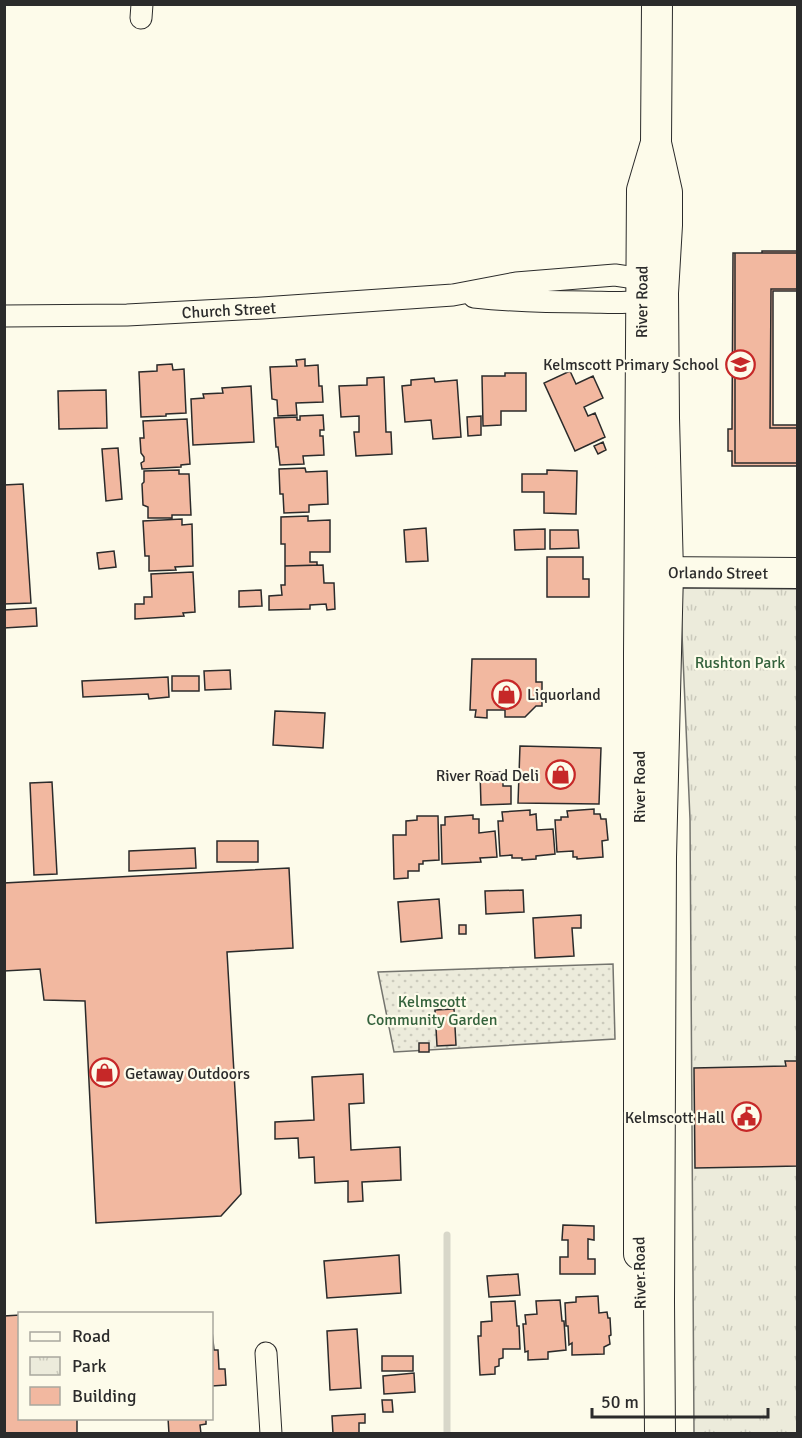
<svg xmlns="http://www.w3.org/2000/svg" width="802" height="1438" font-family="Signika,sans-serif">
  <defs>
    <pattern id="park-tufts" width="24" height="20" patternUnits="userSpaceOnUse" patternTransform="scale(1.5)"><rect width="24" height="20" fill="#ecebdb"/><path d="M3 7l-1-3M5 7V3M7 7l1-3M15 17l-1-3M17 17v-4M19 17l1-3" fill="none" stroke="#cbcabc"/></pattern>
    <pattern id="garden-dots" width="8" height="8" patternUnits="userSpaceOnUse" patternTransform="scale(1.5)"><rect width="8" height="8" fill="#ecebdb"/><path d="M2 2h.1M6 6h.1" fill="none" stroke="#cbcabc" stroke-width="1.8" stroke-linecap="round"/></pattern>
  </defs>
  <rect width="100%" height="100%" fill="#fdfbea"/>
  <path fill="url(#park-tufts)" stroke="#74746e" stroke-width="1.5" d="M680 588 797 589V1433H694L690 819Z"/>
  <path fill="url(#garden-dots)" stroke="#74746e" stroke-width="1.5" d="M613 964 615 1039 394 1052 378 972Z"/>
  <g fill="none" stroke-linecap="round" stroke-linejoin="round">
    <path stroke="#d8d7c9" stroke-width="7" d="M447 1235V1434"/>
  </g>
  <path fill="#f2b8a0" stroke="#2b2b2b" stroke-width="1.5" d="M762 251H798V253H762Z
    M733 253H735V463H798V466H732V451H728V429H732Z
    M735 253H798V289H771L770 428H798V463H735Z
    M771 289H798V291H773V425H798V428H770Z
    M305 359V366L318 365 319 386H322L323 402 296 403 297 415 278 416 277 400 272 399 270 367 297 366 296 360Z
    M172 364 173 370 184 369 186 413 166 414V416L141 417 139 372 157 371V365Z
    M570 371 576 384 593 376 603 398 584 407 588 416 595 413 605 437 575 451 544 383Z
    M505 373H526V411H501V425L483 426 482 376H505Z
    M384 377 386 432H391L392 454 356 456 354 432H359V416L341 417 339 386 367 385V378Z
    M434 378 435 382 457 380 461 437 433 439 431 420 405 422 402 386 411 385V380Z
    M251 386 254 442 193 445 191 399 204 398 203 394 223 393 222 388Z
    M106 390 107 428 59 429 58 391Z
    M323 415 324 430H320V436H323L324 455 303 456 304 464 280 465 278 447H276L274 418 297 417V420H300V416Z
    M481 416V435L468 436 467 417Z
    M187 419 190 464 181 465V467L142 469 141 463 144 461V457L141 453 140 438H144L143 421Z
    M603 442 606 450 598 454 594 446Z
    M118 448 122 499 106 501 102 449Z
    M305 468 306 472 327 471 328 504 309 505V512L284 513 283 494H280L279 469Z
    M179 470V474H189L191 515H172V518H148V507L143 505 142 484 144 482V471Z
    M547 470 577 471 576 514 544 513V492H522V474H547Z
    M23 484 31 603 4 604V485Z
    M308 516V521L330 520V552H310V562H317V565L285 566V544H281V517Z
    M182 519V525L192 524 193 566 175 567 176 570 149 571V556H145L143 521Z
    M426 528 428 561 406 562 404 530Z
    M545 529V549L515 550 514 530Z
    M550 530H578L579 548 550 549Z
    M114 551 116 567 99 569 97 553Z
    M547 557H583V579H589V597H547Z
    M323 565 324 583H334L335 609 327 610 326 604 310 605V609L269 610V596L282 595 281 585H285V566Z
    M193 572 195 612 183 613 184 616 135 619V604H144V597H152L151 574Z
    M261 590 262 606 239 607V591Z
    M36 608 37 626 4 628V610Z
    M472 659H536V682H542V706H536L525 717H505V710H487V718L475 717 476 710H470Z
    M230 670 231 689 205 690 204 671Z
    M172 676H199V691H172Z
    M168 677 169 697 149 699 148 694 83 697 82 681Z
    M275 711 325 713 323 748 273 745Z
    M520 746 601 748 599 804 518 803Z
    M480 772H503V786H511V804L481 805Z
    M52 782 57 874 34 875 30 783Z
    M594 809V814H600L601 819H606L608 840 602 841 603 857 577 859V857H573V851L557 852 555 820H561V817H568L567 811Z
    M530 810V815L536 814 537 830 553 829 555 854 536 856V859L522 860V858H512V855L500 856 498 821H503L502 812Z
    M473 815V819H479V833L495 831 497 857 480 858 481 862 442 864 441 825H445V817Z
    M417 816H438L439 860 423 861V864H419V871H408V878L394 879 393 835H406V821L417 820Z
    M217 841H258V862H217Z
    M195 848 196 868 129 871V851Z
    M289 868 293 948 227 952 241 1194 221 1216 96 1223 85 1001 44 1000 40 969 4 971V883Z
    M523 890 524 912 486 914 485 891Z
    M439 899 442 938 401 942 398 902Z
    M581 915V928H572L574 956 535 958 533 918Z
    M459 925H466V934H459Z
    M454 1009 456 1045 437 1046 435 1010Z
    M419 1043H429V1052H419Z
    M785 1061H798V1166L695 1168 694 1068 786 1066Z
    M363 1074 364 1103 349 1104 351 1150 400 1147 401 1180 362 1182 363 1201 348 1202V1181L315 1183 314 1157 299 1158 298 1138 275 1139V1122L314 1120 312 1077Z
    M563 1225 594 1226V1240L588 1239V1259H595V1274H560V1257H568V1240H562Z
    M399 1255 401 1293 327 1298 324 1261Z
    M518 1274 520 1295 489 1297 487 1276Z
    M598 1296 599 1313 607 1312 608 1318H610L611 1335 609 1336 610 1344 604 1347V1354L572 1355V1343L569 1345 568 1326H566L565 1303 576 1302V1297Z
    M560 1300 562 1321H564L566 1350 548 1352V1359L528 1360V1351L525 1352 523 1324H526L525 1315 537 1314 536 1301Z
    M515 1301 517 1326H519L520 1349H503V1358L499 1359V1366L495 1367V1374L480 1375 478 1336H481V1322L492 1321 491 1302Z
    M20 1315V1418H77V1434H4V1316Z
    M357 1329 361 1388 330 1390 327 1331Z
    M212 1331 214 1350H218L219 1369H225L226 1385 212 1386Z
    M382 1356H413V1371H382Z
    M414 1373 415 1392 384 1394 383 1376Z
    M382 1400H392L393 1412H383Z
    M365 1414V1423H359V1434H333L332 1416Z
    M168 1418H206V1424L200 1425 201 1434H169Z"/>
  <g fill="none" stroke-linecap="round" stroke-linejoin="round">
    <defs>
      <g id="minor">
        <path d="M141 18 142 4"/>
        <path d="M474 297C513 301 548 302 587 302 608 302 632 305 652 297"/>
        <path id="s1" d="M4 316 127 315 262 308 453 295 516 283 615 275 642 279 653 286"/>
        <path d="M266 1353 271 1434"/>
      </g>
      <g id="secondary">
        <path d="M657 4 656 143 667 192V225L663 293 664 418 668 572 661 857 659 1301 660 1434"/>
        <path id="s2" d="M649 572 798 573"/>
        <path id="s3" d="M639 1254V653L642 190 655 146"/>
      </g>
    </defs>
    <use href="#minor" stroke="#2b2b2b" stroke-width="23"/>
    <use href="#secondary" stroke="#2b2b2b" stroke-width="32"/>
    <use href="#minor" stroke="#fdfbea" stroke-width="21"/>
    <use href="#secondary" stroke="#fdfbea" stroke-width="30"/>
  </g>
  <defs>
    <symbol id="school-ring" viewBox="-11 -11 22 22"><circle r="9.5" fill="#fdfbea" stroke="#c62828" stroke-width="1.5"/><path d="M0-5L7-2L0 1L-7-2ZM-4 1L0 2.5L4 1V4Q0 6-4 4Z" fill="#c62828"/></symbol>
    <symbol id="shop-ring" viewBox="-11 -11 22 22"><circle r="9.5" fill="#fdfbea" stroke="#c62828" stroke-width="1.5"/><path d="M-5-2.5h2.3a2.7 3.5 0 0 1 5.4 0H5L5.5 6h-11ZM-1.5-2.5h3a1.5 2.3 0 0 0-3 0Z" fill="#c62828"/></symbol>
    <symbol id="civic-ring" viewBox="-11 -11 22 22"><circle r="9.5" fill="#fdfbea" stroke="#c62828" stroke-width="1.5"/><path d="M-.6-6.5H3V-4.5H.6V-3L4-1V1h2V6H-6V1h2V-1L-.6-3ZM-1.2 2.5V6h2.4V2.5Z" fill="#c62828"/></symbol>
  </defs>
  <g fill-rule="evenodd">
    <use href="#school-ring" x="724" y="348" width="33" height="33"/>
    <use href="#shop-ring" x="490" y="678" width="33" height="33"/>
    <use href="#shop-ring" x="544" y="758" width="33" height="33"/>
    <use href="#shop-ring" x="88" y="1056" width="33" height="33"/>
    <use href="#civic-ring" x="730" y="1100" width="33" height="33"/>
  </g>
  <g text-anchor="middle" stroke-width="4.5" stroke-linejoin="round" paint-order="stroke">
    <g font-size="16" fill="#2b2b2b" stroke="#fdfbea">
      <text dy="6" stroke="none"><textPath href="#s3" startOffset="952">River Road</textPath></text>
      <text dy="6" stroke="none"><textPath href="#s1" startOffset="225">Church Street</textPath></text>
      <text dy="6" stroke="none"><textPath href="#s2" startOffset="69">Orlando Street</textPath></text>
      <text transform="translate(639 787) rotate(-90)" y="6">River Road</text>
      <text transform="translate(639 1273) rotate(-91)" y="6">River Road</text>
    </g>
    <g font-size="16" fill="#2b2b2b" stroke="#fdfbea" text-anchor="end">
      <text x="719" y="370">Kelmscott Primary School</text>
      <text x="527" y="700" text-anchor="start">Liquorland</text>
      <text x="539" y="781">River Road Deli</text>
      <text x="125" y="1079" text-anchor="start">Getaway Outdoors</text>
      <text x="725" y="1123">Kelmscott Hall</text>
    </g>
    <g font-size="16" fill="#34623c" stroke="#fdfbea">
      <text x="740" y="668">Rushton Park</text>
      <text x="432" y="1007">Kelmscott<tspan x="432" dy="18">Community Garden</tspan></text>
    </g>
  </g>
  <rect width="802" height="1438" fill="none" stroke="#2b2b2b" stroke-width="12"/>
  <rect x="18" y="1312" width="195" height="108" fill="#fdfbea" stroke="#a9a89e" stroke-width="1.5"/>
  <rect x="30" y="1332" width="30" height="9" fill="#fdfbea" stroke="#a9a89e" stroke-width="1.5"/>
  <text x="72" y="1342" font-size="18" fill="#2b2b2b">Road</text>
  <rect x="30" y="1357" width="30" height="18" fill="url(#park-tufts)" stroke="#a9a89e" stroke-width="1.5"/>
  <text x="72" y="1372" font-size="18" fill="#2b2b2b">Park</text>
  <rect x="30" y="1387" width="30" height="18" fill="#f2b8a0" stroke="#a9a89e" stroke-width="1.5"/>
  <text x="72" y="1402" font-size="18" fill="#2b2b2b">Building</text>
  <path d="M592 1408v9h176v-9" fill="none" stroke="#2b2b2b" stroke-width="3"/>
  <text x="601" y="1408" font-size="18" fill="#2b2b2b" stroke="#fdfbea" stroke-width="4.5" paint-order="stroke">50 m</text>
</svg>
